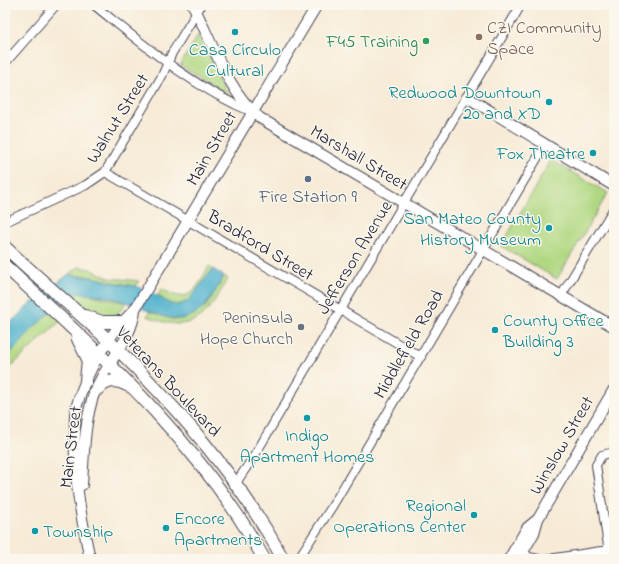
<svg xmlns="http://www.w3.org/2000/svg" width="619" height="564" font-family="'Indie Flower',sans-serif">
  <rect width="100%" height="100%" fill="#fbf7ec"/>
  <filter id="ink" filterUnits="userSpaceOnUse"><feTurbulence type="fractalNoise" baseFrequency=".025" numOctaves="2"/><feDisplacementMap in="SourceGraphic" scale="8" xChannelSelector="R" yChannelSelector="G"/><feConvolveMatrix kernelMatrix="1 2 1 2 8 2 1 2 1" color-interpolation-filters="sRGB"/></filter>
  <filter id="wash" filterUnits="userSpaceOnUse"><feTurbulence type="fractalNoise" baseFrequency=".012" numOctaves="4" result="noise"/><feDisplacementMap in="SourceGraphic" scale="16" xChannelSelector="R" yChannelSelector="G"/><feGaussianBlur stdDeviation="0.9" result="paint"/><feColorMatrix in="noise" values="0 0 0 0 0 0 0 0 0 0 0 0 0 0 0 0 0 1.4 0 .05"/><feComposite in="paint" operator="in"/></filter>
  <g filter="url(#wash)">
    <rect width="100%" height="100%" fill="#f7ebd7"/>
    <path fill="#b0d882" stroke="#697d5e" d="M198 35 228 94 227 95 213 88 215 85 180 65Z
      M551 160 608 193 557 279 501 246Z
      M209 266 213 269C204 282 191 309 171 304 167 303 162 298 158 296L161 289C167 291 175 297 182 296 195 296 203 276 209 266Z
      M79 267 90 269 109 278 139 281 136 286C121 284 107 281 92 277 84 275 77 276 69 274Z
      M224 276 228 279C206 316 194 336 147 316L150 311 175 320 206 306Z
      M71 293H83L126 303C112 326 98 317 80 303L5 372V359L32 329Z"/>
    <path fill="#4eb1cd" stroke="#386a84" d="M213 269 224 276C214 294 206 311 186 318 171 324 138 305 122 301 106 296 88 293 71 293L32 329 5 359V328L30 304 69 274 77 276 91 277 120 284 136 286 158 296 170 304 179 305 188 301Z"/>
  </g>
  <g filter="url(#ink)">
    <g fill="none" stroke-linecap="round" stroke-linejoin="round">
      <defs>
        <path id="minor" d="M94 5C144 45 192 87 252 112
          M5 63 56 5
          M105 172 421 357
          M5 222 86 185 105 172 162 76 172 53 201 5
          M561 296 614 208
          M236 483 256 453 521 5
          M523 552 529 557 538 559
          M298 559 333 505 545 145
          M549 559 614 549
          M610 559 596 465 602 455 614 452"/>
        <path id="tertiary" d="M193 5C211 40 229 94 260 118L614 327
          M614 5V6
          M467 97 614 186
          M82 485C84 455 84 420 95 391 106 363 133 339 135 309
          M90 559C81 517 73 474 75 432 75 424 74 415 76 408 86 371 108 335 135 309L317 5
          M509 559 527 528 538 519
          M519 559 534 533 538 519 614 389"/>
        <path id="primary" d="M5 247C39 279 75 309 109 341 176 406 238 476 283 559
          M5 266C101 355 200 442 264 559
          M85 316 102 322H123
          M78 339 88 359 86 381
          M95 391C107 380 115 378 129 386"/>
      </defs>
      <use href="#minor" stroke="#424052" stroke-width="10"/>
      <use href="#tertiary" stroke="#424052" stroke-width="12"/>
      <use href="#primary" stroke="#424052" stroke-width="14"/>
      <use href="#minor" stroke="#fff" stroke-width="8"/>
      <use href="#tertiary" stroke="#fff" stroke-width="10"/>
      <use href="#primary" stroke="#fff" stroke-width="12"/>
    </g>
  </g>
  <g fill="#0f9aa8" stroke="#fbf7ec" stroke-width="1.5">
    <circle cx="235" cy="32" r="4"/>
    <circle cx="549" cy="102" r="4"/>
    <circle cx="593" cy="153" r="4"/>
    <circle cx="549" cy="228" r="4"/>
    <circle cx="495" cy="330" r="4"/>
    <circle cx="307" cy="418" r="4"/>
    <circle cx="474" cy="515" r="4"/>
    <circle cx="166" cy="528" r="4"/>
    <circle cx="35" cy="531" r="4"/>
  </g>
  <circle fill="#8d6e63" stroke="#fbf7ec" stroke-width="1.5" cx="479" cy="37" r="4"/>
  <circle fill="#2e9e5b" stroke="#fbf7ec" stroke-width="1.5" cx="426" cy="41" r="4"/>
  <circle fill="#5c6f8a" stroke="#fbf7ec" stroke-width="1.5" cx="308" cy="179" r="4"/>
  <circle fill="#6b7280" stroke="#fbf7ec" stroke-width="1.5" cx="301" cy="327" r="4"/>
  <g text-anchor="middle" stroke-width="3" stroke-linejoin="round" paint-order="stroke">
    <g font-size="18" fill="#785e54" stroke="#fbf7ec" text-anchor="start">
      <text x="487" y="33">CZI Community<tspan x="487" dy="21">Space</tspan></text>
    </g>
    <g font-size="18" fill="#27864d" stroke="#fbf7ec" text-anchor="end">
      <text x="418" y="47">F45 Training</text>
    </g>
    <g font-size="18" fill="#0d838f" stroke="#fbf7ec" text-anchor="end">
      <text x="235" y="55" text-anchor="middle">Casa Círculo<tspan x="235" dy="21">Cultural</tspan></text>
      <text x="541" y="98">Redwood Downtown<tspan x="541" dy="21">20 and XD</tspan></text>
      <text x="585" y="159">Fox Theatre</text>
      <text x="541" y="224">San Mateo County<tspan x="541" dy="21">History Museum</tspan></text>
      <text x="503" y="326" text-anchor="start">County Office<tspan x="503" dy="21">Building 3</tspan></text>
      <text x="307" y="441" text-anchor="middle">Indigo<tspan x="307" dy="21">Apartment Homes</tspan></text>
      <text x="466" y="511">Regional<tspan x="466" dy="21">Operations Center</tspan></text>
      <text x="174" y="524" text-anchor="start">Encore<tspan x="174" dy="21">Apartments</tspan></text>
      <text x="43" y="537" text-anchor="start">Township</text>
    </g>
    <g font-size="18" fill="#22223b" stroke="#fbf7ec">
      <text transform="translate(117 118) rotate(-58)" y="6">Walnut Street</text>
      <text transform="translate(211 148) rotate(-60)" y="6">Main Street</text>
      <text transform="translate(359 157) rotate(31)" y="6">Marshall Street</text>
      <text transform="translate(261 245) rotate(31)" y="6">Bradford Street</text>
      <text transform="translate(354 257) rotate(-59)" y="6">Jefferson Avenue</text>
      <text transform="translate(408 344) rotate(-60)" y="6">Middlefield Road</text>
      <text transform="translate(169 381) rotate(47)" y="6">Veterans Boulevard</text>
      <text transform="translate(561 445) rotate(-60)" y="6">Winslow Street</text>
      <text transform="translate(70 447) rotate(-83)" y="6">Main Street</text>
    </g>
    <g font-size="18" fill="#4e5e75" stroke="#fbf7ec">
      <text x="308" y="202">Fire Station 9</text>
    </g>
    <g font-size="18" fill="#5b616d" stroke="#fbf7ec" text-anchor="end">
      <text x="293" y="323">Peninsula<tspan x="293" dy="21">Hope Church</tspan></text>
    </g>
  </g>
  <rect width="619" height="564" fill="none" stroke="#fbf7ec" stroke-width="20"/>
</svg>
